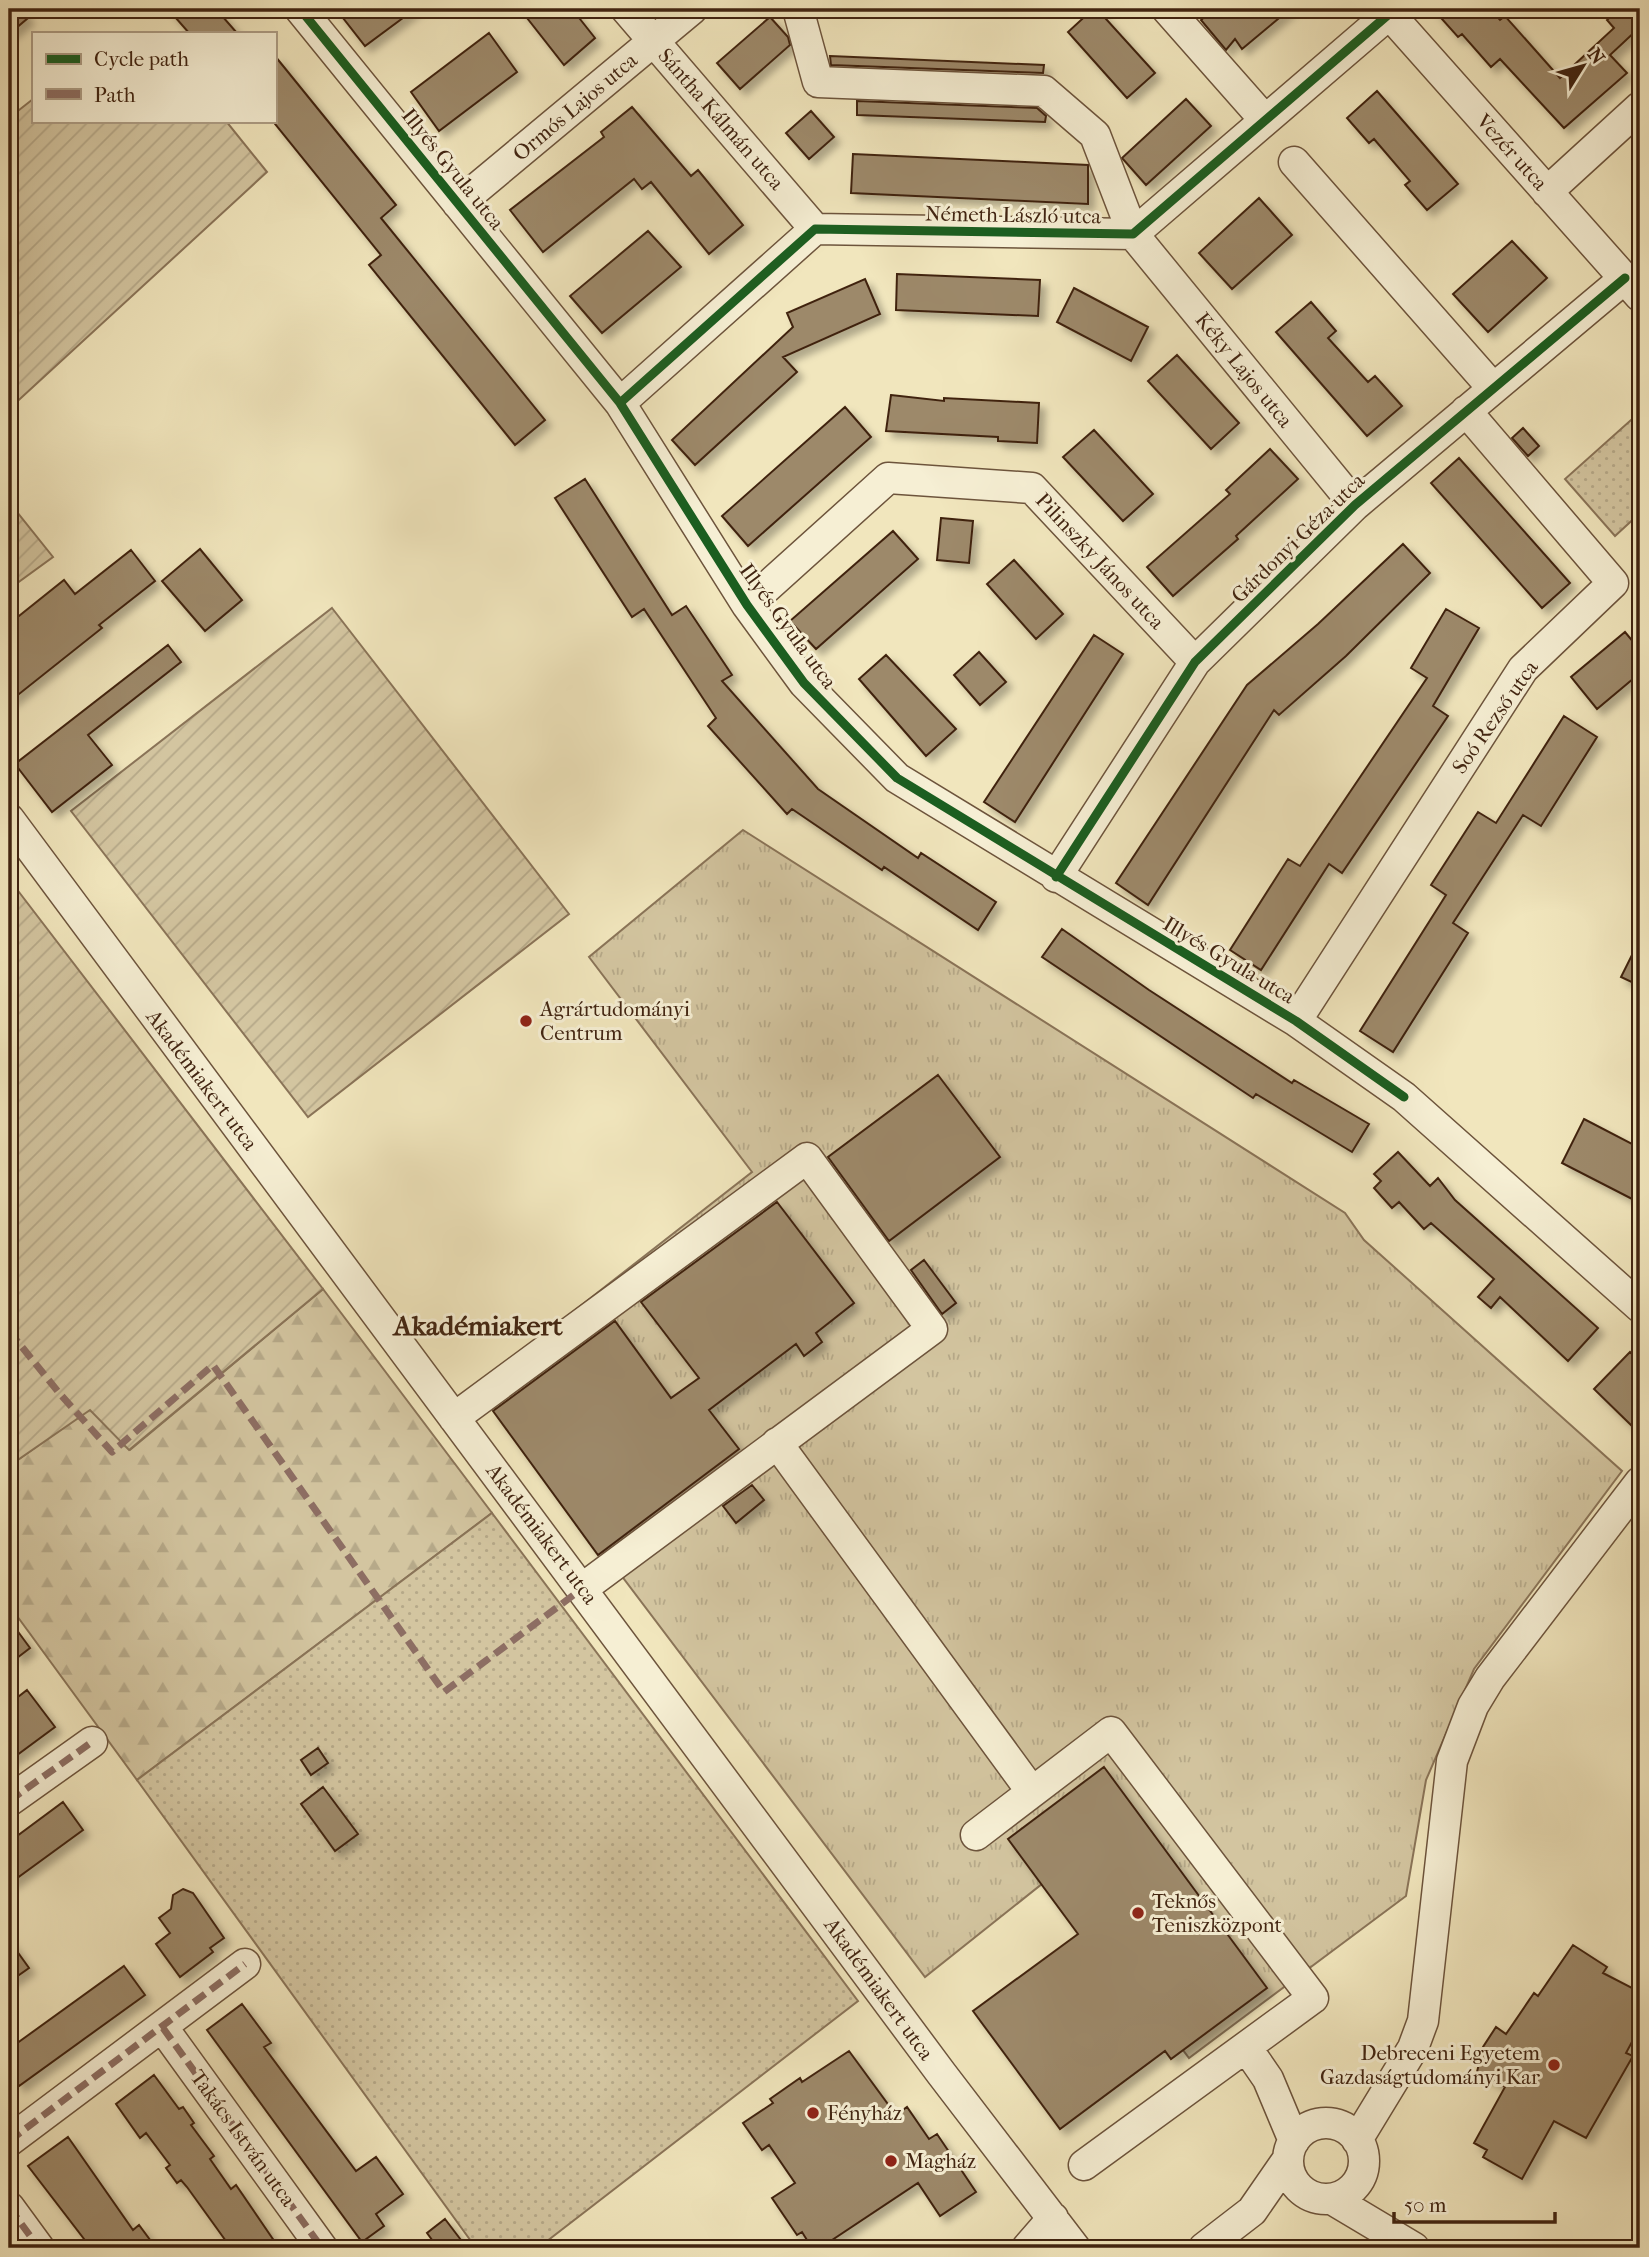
<svg xmlns="http://www.w3.org/2000/svg" width="1649" height="2257" font-family="'IM FELL French Canon',serif">
  <defs>
    <pattern id="grass-tufts" width="24" height="20" patternUnits="userSpaceOnUse" patternTransform="scale(1.75)"><rect width="24" height="20" fill="#d3c5a0"/><path d="M3 7l-1-3M5 7V3M7 7l1-3M15 17l-1-3M17 17v-4M19 17l1-3" fill="none" stroke="#b6a989"/></pattern>
    <pattern id="forest-firs" width="22" height="20" patternUnits="userSpaceOnUse" patternTransform="scale(1.75)"><rect width="22" height="20" fill="#d3c5a0"/><path d="M5 1l3.5 6h-7zM16 11l3.5 6h-7z" fill="#b6a989"/></pattern>
    <pattern id="park-dots" width="8" height="8" patternUnits="userSpaceOnUse" patternTransform="scale(1.75)"><rect width="8" height="8" fill="#d3c5a0"/><path d="M2 2h.1M6 6h.1" fill="none" stroke="#b6a989" stroke-width="1.8" stroke-linecap="round"/></pattern>
    <pattern id="garden-furrows" width="10" height="10" patternUnits="userSpaceOnUse" patternTransform="scale(1.75)"><rect width="10" height="10" fill="#d3c5a0"/><path d="M-1 1l2-2M0 10L10 0M9 11l2-2" fill="none" stroke="#b6a989"/></pattern>
    <filter id="shadow"><feDropShadow dx="6" dy="6" stdDeviation="3.5" flood-color="#0004"/></filter>
  </defs>
  <rect width="100%" height="100%" fill="#f1e6bd"/>
  <filter id="stains"><feTurbulence type="fractalNoise" baseFrequency=".00286" numOctaves="4"/><feColorMatrix values="0 0 0 0 .2 0 0 0 0 .09 0 0 0 0 .02 0 0 0 .5 -.17"/></filter>
  <radialGradient id="worn" r=".72"><stop offset=".6" stop-color="#630" stop-opacity="0"/><stop offset="1" stop-color="#630" stop-opacity=".3"/></radialGradient>
  <path fill="url(#grass-tufts)" stroke="#8a7458" stroke-width="2" d="M743 830 1345 1213 1364 1240 1622 1471 1474 1669 1426 1780 1406 1896 1189 2058 1052 1876 925 1977 478 1386 752 1172 589 957Z"/>
  <path fill="url(#forest-firs)" stroke="#8a7458" stroke-width="2" d="M323 1289 492 1513 137 1780 9 1605V1466L90 1409 130 1450Z"/>
  <path fill="url(#park-dots)" stroke="#8a7458" stroke-width="2" d="M1640 412V513L1615 536 1565 479Z
    M492 1513 858 2001 538 2248H476L137 1780Z"/>
  <path fill="url(#garden-furrows)" stroke="#8a7458" stroke-width="2" d="M33 99V121H226L267 172 9 409V118Z
    M9 502 53 557 9 589Z
    M332 608 569 914 308 1117 71 811Z
    M9 879 323 1289 129 1450 90 1410 9 1466Z"/>
  <path fill="#9d896a" stroke="#412411" stroke-width="2" filter="url(#shadow)" d="M9 9H21L28 18 9 34Z
    M168 9H216L237 33H189Z
    M336 9H415L365 46Z
    M520 9H572L595 38 564 65Z
    M1093 9H1097L1155 73 1127 98 1068 32Z
    M1214 9H1290L1242 49 1235 39 1226 50 1201 20Z
    M1433 9H1490L1500 20 1505 16 1560 78 1614 28 1607 20 1619 9H1640V27L1610 55 1627 73 1564 128 1500 59 1491 67 1462 34 1458 37Z
    M770 17 788 37 790 45 740 89 717 63Z
    M489 33 517 72 439 131 411 92Z
    M275 56 396 205 381 218 545 420 515 445 369 265 381 255 275 124Z
    M830 56 1044 65 1043 73 831 65Z
    M1377 91 1458 184 1427 210 1405 185 1410 181 1374 139 1369 143 1347 118Z
    M1186 99 1211 126 1146 185 1122 158Z
    M857 101 1037 108 1046 116 1045 122 857 115Z
    M632 107 691 176 698 170 743 225 709 254 651 182 642 189 634 179 543 252 510 210 604 137 601 132Z
    M811 111 834 137 809 159 786 133Z
    M853 154 1088 165V204L851 193Z
    M1259 198 1292 235 1232 289 1199 253Z
    M648 231 681 267 602 333 570 296Z
    M1512 241 1547 278 1488 332 1453 294Z
    M897 274 1040 280 1038 316 896 310Z
    M865 279 880 314 783 357 797 372 695 465 672 440 793 327 787 313Z
    M1074 288 1148 327 1131 361 1057 322Z
    M1311 302 1336 331 1328 338 1368 382 1375 376 1402 406 1367 436 1276 332Z
    M1177 355 1239 423 1211 449 1148 381Z
    M891 395 944 401V398L1039 403 1037 443 998 441V437L886 431Z
    M845 407 871 437 748 546 722 516Z
    M1523 428 1539 446 1528 456 1512 438Z
    M1094 430 1153 494 1123 521 1063 457Z
    M1270 449 1298 479 1236 536 1238 539 1173 596 1147 567 1230 494 1226 490Z
    M1459 458 1570 583 1542 608 1431 483Z
    M585 479 672 615 686 606 732 675 722 681 818 789 918 858 921 853 996 902 978 930 884 867 882 870 792 809 787 814 708 726 716 718 644 609 632 617 555 498Z
    M941 518 973 521 969 563 937 560Z
    M893 531 918 559 816 649 790 621Z
    M1403 544 1430 573 1346 656 1279 715 1274 710 1148 905 1116 883 1247 685 1318 624Z
    M200 549 242 600 205 631 162 581Z
    M131 550 155 581 99 625 102 628 9 702V624L64 580 75 594Z
    M1014 560 1063 614 1036 639 987 584Z
    M1446 609 1479 628 1433 706 1448 716 1342 873 1329 864 1261 970 1230 950 1288 859 1300 866 1427 678 1411 668Z
    M1625 632 1640 650V673L1597 709 1571 677Z
    M1094 635 1123 654 1015 822 984 802Z
    M168 645 181 662 88 735 112 765 52 812 15 764Z
    M979 652 1006 682 980 705 954 675Z
    M886 655 956 729 926 756 859 679Z
    M1564 716 1597 737 1541 826 1523 815 1453 923 1468 933 1393 1052 1360 1031 1446 895 1431 885 1478 812 1496 823Z
    M1062 929 1149 990 1292 1083 1294 1080 1369 1124 1352 1152 1256 1094 1253 1098 1042 957Z
    M1640 939V986L1621 977Z
    M938 1075 1000 1157 889 1241 828 1157Z
    M1584 1119 1640 1148V1203L1562 1163Z
    M1398 1152 1430 1186 1438 1178 1455 1200 1598 1328 1568 1361 1500 1297 1491 1308 1478 1297 1494 1279 1431 1223 1424 1229 1399 1202 1392 1208 1374 1188 1381 1181 1374 1174Z
    M777 1202 854 1303 816 1333 822 1342 804 1356 796 1344 709 1410 739 1449 598 1555 493 1411 615 1321 671 1398 699 1378 641 1302Z
    M924 1260 956 1303 942 1314 911 1270Z
    M1630 1352 1640 1362V1418L1632 1426 1594 1389Z
    M752 1485 764 1500 736 1523 723 1506Z
    M19 1633 30 1648 17 1658 9 1641Z
    M27 1690 55 1727 9 1761V1704Z
    M318 1748 328 1763 311 1775 301 1760Z
    M1104 1767 1267 1988 1171 2059 1165 2051 1060 2129 973 2011 1078 1934 1008 1839Z
    M323 1787 358 1834 335 1851 301 1804Z
    M63 1802 83 1830 9 1884V1842Z
    M183 1889 193 1893 224 1938 210 1948 213 1952 180 1977 156 1944 170 1933 159 1918 171 1909 173 1895Z
    M9 1940 29 1968 9 1982Z
    M1573 1945 1607 1967 1603 1973 1640 1992V2027L1626 2053 1633 2056 1586 2138 1554 2121 1522 2179 1483 2157 1487 2150 1474 2143 1505 2087 1477 2072 1483 2047 1496 2027 1506 2034 1534 1993 1538 1996Z
    M124 1966 145 1995 19 2086 9 2071V2049Z
    M242 2004 271 2043 264 2047 356 2171 376 2157 403 2194 376 2214 384 2226 362 2242 207 2030Z
    M849 2051 896 2115 907 2107 929 2139 937 2134 976 2192 940 2216 918 2183 820 2248H812L802 2232 797 2235 772 2198 795 2183 769 2145 762 2150 743 2123 773 2103 770 2099 800 2078 802 2082Z
    M154 2075 179 2109 183 2107 194 2123 191 2125 214 2156 210 2159 231 2189 236 2185 279 2248H231L187 2187 181 2180 177 2183 166 2168 170 2165 146 2133 140 2138 116 2104Z
    M68 2137 133 2230 139 2225 156 2248H91L28 2166Z
    M445 2219 467 2248H438L427 2233Z"/>
  <g fill="none" stroke-linecap="round" stroke-linejoin="round">
    <defs>
      <path id="minor" d="M300 9 620 403 747 605 804 683 897 778 1296 1021 1404 1097 1640 1307
        M626 9 815 229
        M798 9 818 82 1044 91 1095 135 1133 234 1355 505
        M1167 9 1265 120
        M1385 9 1640 296
        M1294 162 1492 387
        M1547 192 1640 107
        M458 204 692 9
        M620 403 815 229 1133 234 1389 14
        M747 605 888 478 1032 488 1195 662
        M9 819 941 2073 1075 2248
        M1056 877 1195 662 1355 505 1625 278
        M1296 1021 1523 669 1613 583 1466 411
        M454 1418 807 1158 932 1329 583 1588
        M777 1443 1032 1792
        M9 1801 92 1742
        M976 1835 1111 1732 1313 1998 1084 2165
        M163 2028 322 2248
        M1246 2047 1268 2079 1294 2141
        M1288 2161a38 38 0 1 1 76 0a38 38 0 1 1-76 0Z
        M1357 2140 1413 2048 1423 2021 1452 1761 1473 1706 1490 1678 1640 1482
        M9 2141 245 1964
        M1332 2199 1414 2248
        M9 2207 39 2248
        M1027 2248 1053 2218
        M1204 2248 1252 2211 1288 2159"/>
    </defs>
    <use href="#minor" stroke="#6d543c" stroke-width="33"/>
    <use href="#minor" stroke="#f6efd4" stroke-width="30"/>
    <path stroke="#8d6e63" stroke-width="7" stroke-dasharray="14 7" stroke-linecap="butt" d="M9 1331 60 1394 112 1452 213 1365 444 1692 583 1588
      M9 1801 92 1742
      M163 2028 322 2248
      M9 2141 245 1964
      M9 2207 39 2248"/>
    <defs>
      <path id="cycleway" d="M300 9 620 403 747 605 804 683 897 778 1296 1021 1404 1097
        M620 403 815 229 1133 234 1389 14
        M1056 877 1195 662 1355 505 1625 278"/>
    </defs>
    <use href="#cycleway" stroke="#f6efd4" stroke-width="13"/>
    <use href="#cycleway" stroke="#1b5e20" stroke-width="9"/>
  </g>
  <g fill="#8f2418" stroke="#f6efd4" stroke-width="2.5">
    <circle cx="526" cy="1021" r="7"/>
    <circle cx="1138" cy="1913" r="7"/>
    <circle cx="1554" cy="2065" r="7"/>
    <circle cx="813" cy="2113" r="7"/>
    <circle cx="891" cy="2161" r="7"/>
  </g>
  <g text-anchor="middle" stroke-width="6" stroke-linejoin="round" paint-order="stroke">
    <g font-size="21" fill="#412411" stroke="#f6efd4">
      <text transform="translate(575 107) rotate(-40)" y="7">Ormós Lajos utca</text>
      <text transform="translate(721 119) rotate(49)" y="7">Sántha Kálmán utca</text>
      <text transform="translate(1512 152) rotate(48)" y="7">Vezér utca</text>
      <text transform="translate(453 169) rotate(51)" y="7">Illyés Gyula utca</text>
      <text transform="translate(1013 215) rotate(1)" y="7">Németh László utca</text>
      <text transform="translate(1244 370) rotate(51)" y="7">Kéky Lajos utca</text>
      <text transform="translate(1298 538) rotate(-44)" y="7">Gárdonyi Géza utca</text>
      <text transform="translate(1100 561) rotate(47)" y="7">Pilinszky János utca</text>
      <text transform="translate(788 626) rotate(54)" y="7">Illyés Gyula utca</text>
      <text transform="translate(1495 717) rotate(-55)" y="7">Soó Rezső utca</text>
      <text transform="translate(1229 960) rotate(31)" y="7">Illyés Gyula utca</text>
      <text transform="translate(202 1080) rotate(53)" y="7">Akadémiakert utca</text>
      <text transform="translate(542 1534) rotate(53)" y="7">Akadémiakert utca</text>
      <text transform="translate(879 1989) rotate(54)" y="7">Akadémiakert utca</text>
      <text transform="translate(243 2138) rotate(54)" y="7">Takács István utca</text>
    </g>
    <g font-size="21" fill="#412411" stroke="#f6efd4" text-anchor="start">
      <text x="540" y="1016">Agrártudományi<tspan x="540" dy="24">Centrum</tspan></text>
      <text x="1152" y="1908">Teknős<tspan x="1152" dy="24">Teniszközpont</tspan></text>
      <text x="1540" y="2060" text-anchor="end">Debreceni Egyetem<tspan x="1540" dy="24">Gazdaságtudományi Kar</tspan></text>
      <text x="827" y="2120">Fényház</text>
      <text x="905" y="2168">Magház</text>
    </g>
    <g font-size="28" font-weight="bold" fill="#412411" stroke="#f6efd4">
      <text x="478" y="1335">Akadémiakert</text>
    </g>
  </g>
  <rect width="1649" height="2257" fill="none" stroke="#f1e6bd" stroke-width="35"/>
  <rect x="10" y="10" width="1628" height="2236" fill="none" stroke="#412411" stroke-width="3.5"/>
  <rect x="18" y="18" width="1614" height="2222" fill="none" stroke="#412411" stroke-width="2"/>
  <rect x="32" y="32" width="245" height="91" fill="#f6efd4" stroke="#ae9e86" stroke-width="2"/>
  <rect x="46" y="54" width="35" height="10" fill="#1b5e20" stroke="#ae9e86" stroke-width="2"/>
  <text x="94" y="66" font-size="21" fill="#412411">Cycle path</text>
  <rect x="46" y="89" width="35" height="10" fill="#8d6e63" stroke="#ae9e86" stroke-width="2"/>
  <text x="94" y="102" font-size="21" fill="#412411">Path</text>
  <g transform="translate(1583 66) rotate(53)" stroke="#f6efd4" stroke-width="5" paint-order="stroke">
  <path d="M0-5L12 26L0 18L-12 26Z" fill="#412411"/>
  <text y="-10" font-size="19" font-weight="bold" text-anchor="middle" fill="#412411">N</text>
  </g>
  <path d="M1394 2212v10h161v-10" fill="none" stroke="#412411" stroke-width="3.5"/>
  <text x="1404" y="2212" font-size="21" fill="#412411" stroke="#f6efd4" stroke-width="5" paint-order="stroke">50 m</text>
  <rect width="100%" height="100%" filter="url(#stains)"/>
  <rect width="100%" height="100%" fill="url(#worn)"/>
</svg>
